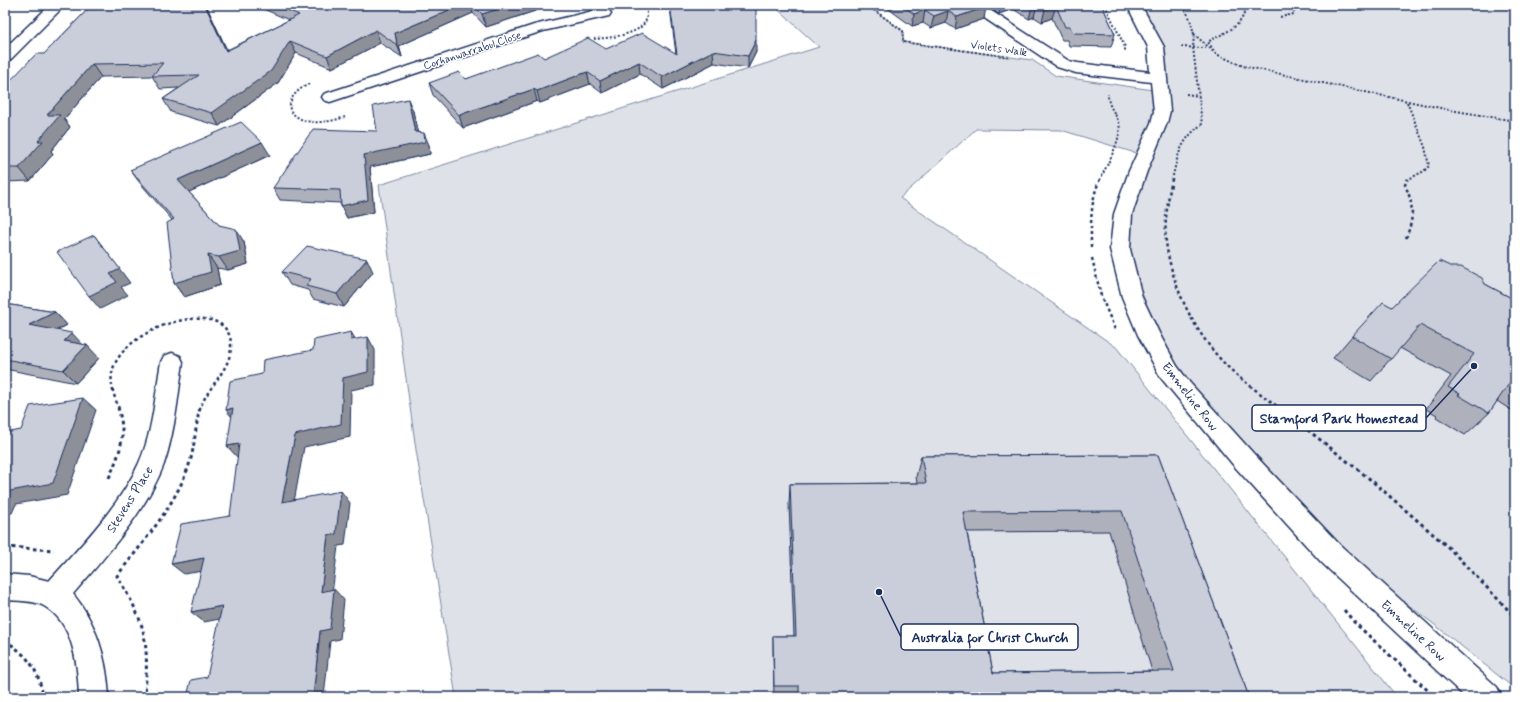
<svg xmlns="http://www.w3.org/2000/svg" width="1520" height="702" font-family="Mynerve,sans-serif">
  <rect width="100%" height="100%" fill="#fff"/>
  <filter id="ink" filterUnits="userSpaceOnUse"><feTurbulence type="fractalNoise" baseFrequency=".025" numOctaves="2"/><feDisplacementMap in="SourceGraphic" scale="8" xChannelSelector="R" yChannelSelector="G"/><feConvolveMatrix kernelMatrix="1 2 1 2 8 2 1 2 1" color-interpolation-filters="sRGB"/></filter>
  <g filter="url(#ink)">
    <path fill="#dee1e7" stroke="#7c88a2" d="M773 5H867L903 31V42L1032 60 1056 76 1160 91V78L1134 5H1515V689L1435 625 1362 570 1182 389 1120 249 1145 156 1061 130 976 129 900 198 1116 347 1397 697H456L416 450 379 185 819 47Z"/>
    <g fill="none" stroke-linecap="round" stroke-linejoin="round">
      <defs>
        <path id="minor" d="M50 5H65L10 60 5 62V48Z
          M588 5H604L611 13 609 16 543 31 330 102 324 100 322 97 324 94 534 25 593 11Z
          M965 5H982L1069 61 1078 63 1150 72 1148 47 1127 5H1141L1164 47 1170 111 1167 123 1147 171 1132 214 1130 249 1142 297 1160 335 1177 366 1190 383 1253 453 1340 545 1497 687 1502 697H1465L1322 563 1235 467 1161 378 1138 335 1122 297 1110 249 1114 214 1129 171 1151 123 1154 111 1151 82 1076 73 1057 67Z
          M172 353 180 356 183 362C178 396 175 431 164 464 147 510 105 557 73 594 97 623 107 660 109 697H79C78 666 74 623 44 606 34 600 17 601 5 600V574L29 576 49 581C80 547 120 505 139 463 153 432 155 395 161 362L164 356Z"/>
      </defs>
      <use href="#minor" stroke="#1b2f5e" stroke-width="3"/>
      <path stroke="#1b2f5e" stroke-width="2" stroke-dasharray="2 2" stroke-linecap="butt" d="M867 5 903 31V42L1010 57
        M1105 5 1125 47V52
        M1280 17 1294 14 1295 5
        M1194 34 1216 54 1243 66 1450 110 1515 121
        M594 39C608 38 648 35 647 14 647 11 645 8 644 5
        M1181 47 1206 48
        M1216 54 1208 42C1222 33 1241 29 1245 10L1240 5
        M309 84C299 89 288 97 290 110 302 127 327 123 345 117
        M1186 94 1199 96
        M1100 180C1106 166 1123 138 1119 123 1115 111 1108 108 1108 94
        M1172 180C1178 154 1180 141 1202 124L1193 47 1194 34 1190 19 1183 5
        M1407 180 1424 171 1429 166 1425 147 1407 102"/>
      <path stroke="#1b2f5e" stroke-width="2.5" stroke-dasharray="3 3" stroke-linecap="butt" d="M1172 179C1168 199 1164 222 1166 242 1172 288 1196 336 1229 368 1245 383 1264 396 1281 409
        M1406 238C1414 218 1414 205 1405 185L1407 179
        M1091 247C1091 223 1090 201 1100 179
        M1092 258 1101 296 1116 332
        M119 409C115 398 110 386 112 373 120 326 233 292 231 347 230 371 207 387 200 409"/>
      <path stroke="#1b2f5e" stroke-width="3" stroke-dasharray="3.5 3.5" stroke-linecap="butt" d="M1280 408 1371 480 1449 548 1515 617
        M109 478C120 452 127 437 118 408
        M5 547 54 550
        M1344 610 1355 623 1435 697
        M5 640C29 657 38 668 43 697
        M145 697C146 677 148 655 144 635 140 614 128 595 117 576 143 542 175 506 189 465 195 447 195 427 200 408"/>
      <use href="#minor" fill="#fff" fill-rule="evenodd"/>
    </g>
    <path fill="#aeb1bb" stroke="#1b2f5e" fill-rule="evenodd" d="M92 5H206L227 50 289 20 254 5H537L538 10 486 27 473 13 399 46 402 57 380 43 332 68 296 53 278 83 219 126 171 112 163 99 179 88 160 89 152 76 101 77 64 119 70 127 51 151 53 154 30 181 6 182H5V86L44 54Z
      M667 5H734V8L756 52 748 68 714 63 663 89 640 74 602 93 590 84 540 103 537 101 463 128 433 95 429 83 466 79 544 58 676 54 670 8Z
      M883 5H984V19L955 29 946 23 931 28 923 23 912 26Z
      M984 5H1102L1115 34 1111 47 1069 46 1067 40H1062L1052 18 1042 22 1034 17 1029 19 1013 9 999 14Z
      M413 111 417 132 429 145 430 154 370 167 374 212 347 218 340 203 280 200 273 188Z
      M270 155 189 192 219 225 244 242 248 264 228 270 217 268 220 285 184 297 174 283 172 220 140 183 130 170Z
      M282 272H373L344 307 313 299 308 290 290 285Z
      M1485 284 1515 300V407H1514L1511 410 1497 401 1489 413 1465 435 1436 417 1437 415 1426 409 1451 376 1400 348 1371 381 1333 358 1352 336 1392 307Z
      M5 304 55 312 67 325 58 330 83 345 99 358 76 383 5 369Z
      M1158 455 1249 697H774L773 653V636H794L789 504 790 484 917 483 916 477 921 456ZM1109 531 1152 671 993 673 967 532Z"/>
    <path fill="#8d9099" stroke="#1b2f5e" d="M205 5H206L233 63 226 51Z
      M461 5H471L473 13 399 46 402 57 397 45 395 33Z
      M512 5H537L538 10 486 27 482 14Z
      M1001 5H1014L1013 9 999 14Z
      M1035 5H1037L1034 17 1029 19 1032 6Z
      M1056 6 1052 18 1042 22 1045 9Z
      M986 7 984 19 955 29 957 17Z
      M925 10 923 23 912 26 914 14Z
      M948 11 946 23 931 28 934 16Z
      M376 30 380 43 332 68 327 56Z
      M756 40V52L748 68V56Z
      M290 41 296 53 278 83 219 126 212 113Z
      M713 51 714 63 663 89 662 77Z
      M639 62 640 74 602 93 600 81Z
      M92 64 101 77 64 119 70 127 51 151 53 154 30 181 19 168 38 141 47 115Z
      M587 72 590 84 540 103 537 91Z
      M534 89 537 101 463 128 459 115Z
      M408 99 413 111 420 143 424 133 429 145 430 154 370 167 374 212 347 218 341 206 364 155 415 132Z
      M262 142 270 155 187 193 178 180Z
      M236 229 244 242 248 264 228 270 219 257Z
      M94 235 130 283 121 287 128 295 100 309 89 296 110 274Z
      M208 255 217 268 220 285 184 297 174 283Z
      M367 259 373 272 344 307 337 294Z
      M55 312 67 325 42 338 29 325Z
      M351 332 359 345 351 340Z
      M72 333 84 346 64 341Z
      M368 337 375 350V385L351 390 350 437 304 447 292 513 282 502 295 435 343 378Z
      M87 345 99 358 76 383 63 370Z
      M83 398 96 410 67 495 16 504 12 513 5 514V492Z
      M233 408 236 422 226 410Z
      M239 444 238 458 227 446Z
      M341 491 350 503 345 545 338 546 331 602 321 592 328 535Z
      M204 558 216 569 184 574 171 564Z
      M334 589 344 600 340 639 330 641 324 697H313L320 631Z
      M222 606 235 616 204 622 191 612Z"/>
    <path fill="#caceda" stroke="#1b2f5e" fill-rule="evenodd" d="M92 5H205L226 51 299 15 276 5H461L395 33 397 45 376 30 327 56 290 41 271 71 212 113 163 99 199 75 152 76 163 63 92 64 47 115H60L38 141H43L19 168H5V86L36 54H44Z
      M473 5H512L482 14Z
      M670 5H734V8H756V40L748 56 713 51 662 77 639 62 600 81 587 72 537 91 534 89 459 115 429 83 459 72 466 79 538 53 544 58 588 38 606 49 642 33 677 54Z
      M902 5H984L986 7 957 17 948 11 934 16 925 10 914 14Z
      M1038 5H1102L1115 34 1073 33 1070 27H1065L1056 6 1045 9Z
      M408 99 415 132 424 133 425 142 364 155 368 200 341 206 340 190 273 188 313 129 377 131 373 106Z
      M241 122 262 142 178 180 219 225 236 229 240 251 219 257 208 255 211 272 174 283 167 223 174 219 130 170Z
      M94 235 120 269 110 274 117 282 89 296 57 252Z
      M307 246 367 259 337 294 306 286 311 279 282 272Z
      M1439 261 1452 267H1461L1482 278 1485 284 1515 300V375L1489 413 1458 395 1460 394 1448 387 1474 354 1420 325 1391 359 1352 336 1383 302 1392 307Z
      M5 304 55 312 29 325 72 333 64 341 87 345 63 370 5 359Z
      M351 332V340L368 337V372L343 378 341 424 295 435 282 502 341 491 336 534 328 535 321 592 334 589 330 629 320 631 313 697H187L191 680 207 677 222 606 191 612 204 558 171 564 181 524 230 516 239 444 227 446 233 408 226 410 230 381 262 374 263 360 313 350 314 340Z
      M83 398 53 483 5 492V433L21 430 30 406Z
      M1158 455 1249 697H799V686H774L773 636H796L790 484 926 483 921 456ZM1122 511 1174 671 993 673 963 512Z"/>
  </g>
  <g text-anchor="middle" stroke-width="3" stroke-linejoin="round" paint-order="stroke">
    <g font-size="11" fill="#1b2f5e" stroke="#fff">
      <text transform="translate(999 48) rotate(8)" y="4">Violets Walk</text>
      <text transform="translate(472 50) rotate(-18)" y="4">Corhanwarrabul Close</text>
    </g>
    <g font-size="13" fill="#1b2f5e" stroke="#fff">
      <text transform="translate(1191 396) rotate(52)" y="5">Emmeline Row</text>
      <text transform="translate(129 499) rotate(-58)" y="5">Stevens Place</text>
      <text transform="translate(1414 630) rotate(43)" y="5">Emmeline Row</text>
    </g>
  </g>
  <path fill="none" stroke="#1b2f5e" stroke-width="1.5" d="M1474 366L1426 418M879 592L901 637"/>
  <g fill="#1b2f5e" stroke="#fff" stroke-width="1.5">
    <circle cx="1474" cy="366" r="4"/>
    <circle cx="879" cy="592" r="4"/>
  </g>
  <g fill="#fff" stroke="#1b2f5e" stroke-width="1.5">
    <rect x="1252" y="405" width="174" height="26" rx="4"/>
    <rect x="901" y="624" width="177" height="26" rx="4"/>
  </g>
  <g font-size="14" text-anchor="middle" font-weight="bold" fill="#1b2f5e">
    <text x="1339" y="423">Stamford Park Homestead</text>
    <text x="990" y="642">Australia for Christ Church</text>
  </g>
  <rect width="1520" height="702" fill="none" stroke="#fff" stroke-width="20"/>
  <rect x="10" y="10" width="1500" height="682" fill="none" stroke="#1b2f5e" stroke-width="1.5" filter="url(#ink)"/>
</svg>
